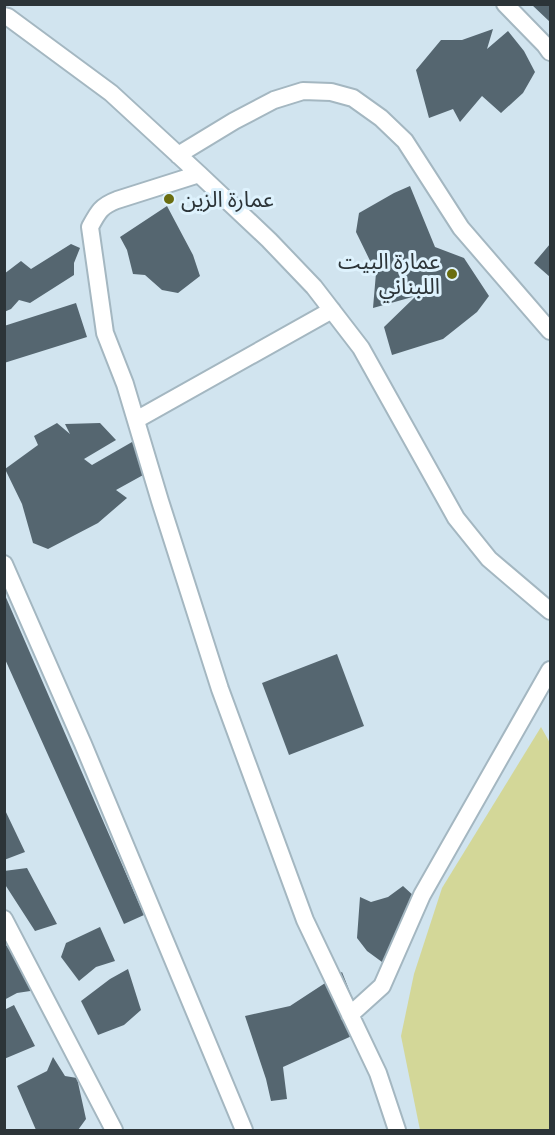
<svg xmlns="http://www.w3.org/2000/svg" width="555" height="1135" font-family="'Zilla Slab','Noto Sans Arabic',serif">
  <rect width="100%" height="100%" fill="#d1e4ef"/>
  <path fill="#d3d798" d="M541 727 550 743V1130H420L401 1036 414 974 442 888Z"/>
  <path fill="#556670" d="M531 4H550V22Z
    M493 29 487 49 508 31 524 51 535 72 523 93 501 113 482 96 460 122 453 109 429 118 416 70 441 40H462Z
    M410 186 435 247 464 258 489 296 477 312 443 339 392 355 384 327 416 296 373 308 376 273 356 232 359 213 394 193Z
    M167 206 193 255 200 276 178 293 162 290 145 275 133 274 127 250 120 237Z
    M71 244 80 248 74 263V275L30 303 19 300 11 309 4 312V274L21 261 31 269Z
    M550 244V277L534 263Z
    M76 303 87 337 4 363V326Z
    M57 423 70 434 65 424 100 423 116 440 84 459 92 465 139 438 154 469 116 490 127 498 98 523 48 549 33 543 22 504 5 469 38 445 34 436Z
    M4 593 144 915 124 924 4 657Z
    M337 654 364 726 289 755 262 683Z
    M4 808 25 852 4 860Z
    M27 868 57 924 35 931 4 883V871Z
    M403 886 415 897 395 952 382 962 367 951 357 938 360 897 371 902 388 897Z
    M100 927 115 961 96 967 79 981 61 957 66 943Z
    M4 942 37 990 17 993 4 1000Z
    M128 969 141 1010 124 1025 98 1035 81 1001 110 979Z
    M342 972 365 1030 283 1067 287 1099 271 1101 266 1079 245 1016 290 1006Z
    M14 1005 35 1046 4 1059V1010Z
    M53 1057 65 1076 77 1078 86 1119 78 1130H36L17 1086 47 1071Z"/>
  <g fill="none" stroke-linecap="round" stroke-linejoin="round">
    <defs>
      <path id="street" d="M505 4 545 45 550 52
        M4 16 8 17 111 93 199 174 269 240 314 287 361 348 456 518 489 559 550 611
        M178 155 234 121 274 100 303 91 331 92 353 98 381 118 405 141 461 228 550 331
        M199 174 117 200C101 206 98 212 90 227L105 333 125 384 160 501 220 689 305 920 378 1073 397 1130
        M136 420 332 310
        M4 564 83 744 244 1130
        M4 919 114 1130
        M350 1015 382 986 422 895 550 670"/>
    </defs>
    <use href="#street" stroke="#a4b7c1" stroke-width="20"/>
    <use href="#street" stroke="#fff" stroke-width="16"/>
  </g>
  <g fill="#6a6d10" stroke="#def2fd" stroke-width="2">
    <circle cx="169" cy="199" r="6"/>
    <circle cx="452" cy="274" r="6"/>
  </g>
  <g text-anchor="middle" stroke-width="6" stroke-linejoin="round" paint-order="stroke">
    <g font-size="22" fill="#2c3438" stroke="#def2fd" text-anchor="start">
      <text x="181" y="207">عمارة الزين</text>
      <text x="440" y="269" text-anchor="end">عمارة البيت<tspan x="440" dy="25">اللبناني</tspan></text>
    </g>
  </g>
  <rect width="555" height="1135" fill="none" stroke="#2c3438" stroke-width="12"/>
</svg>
